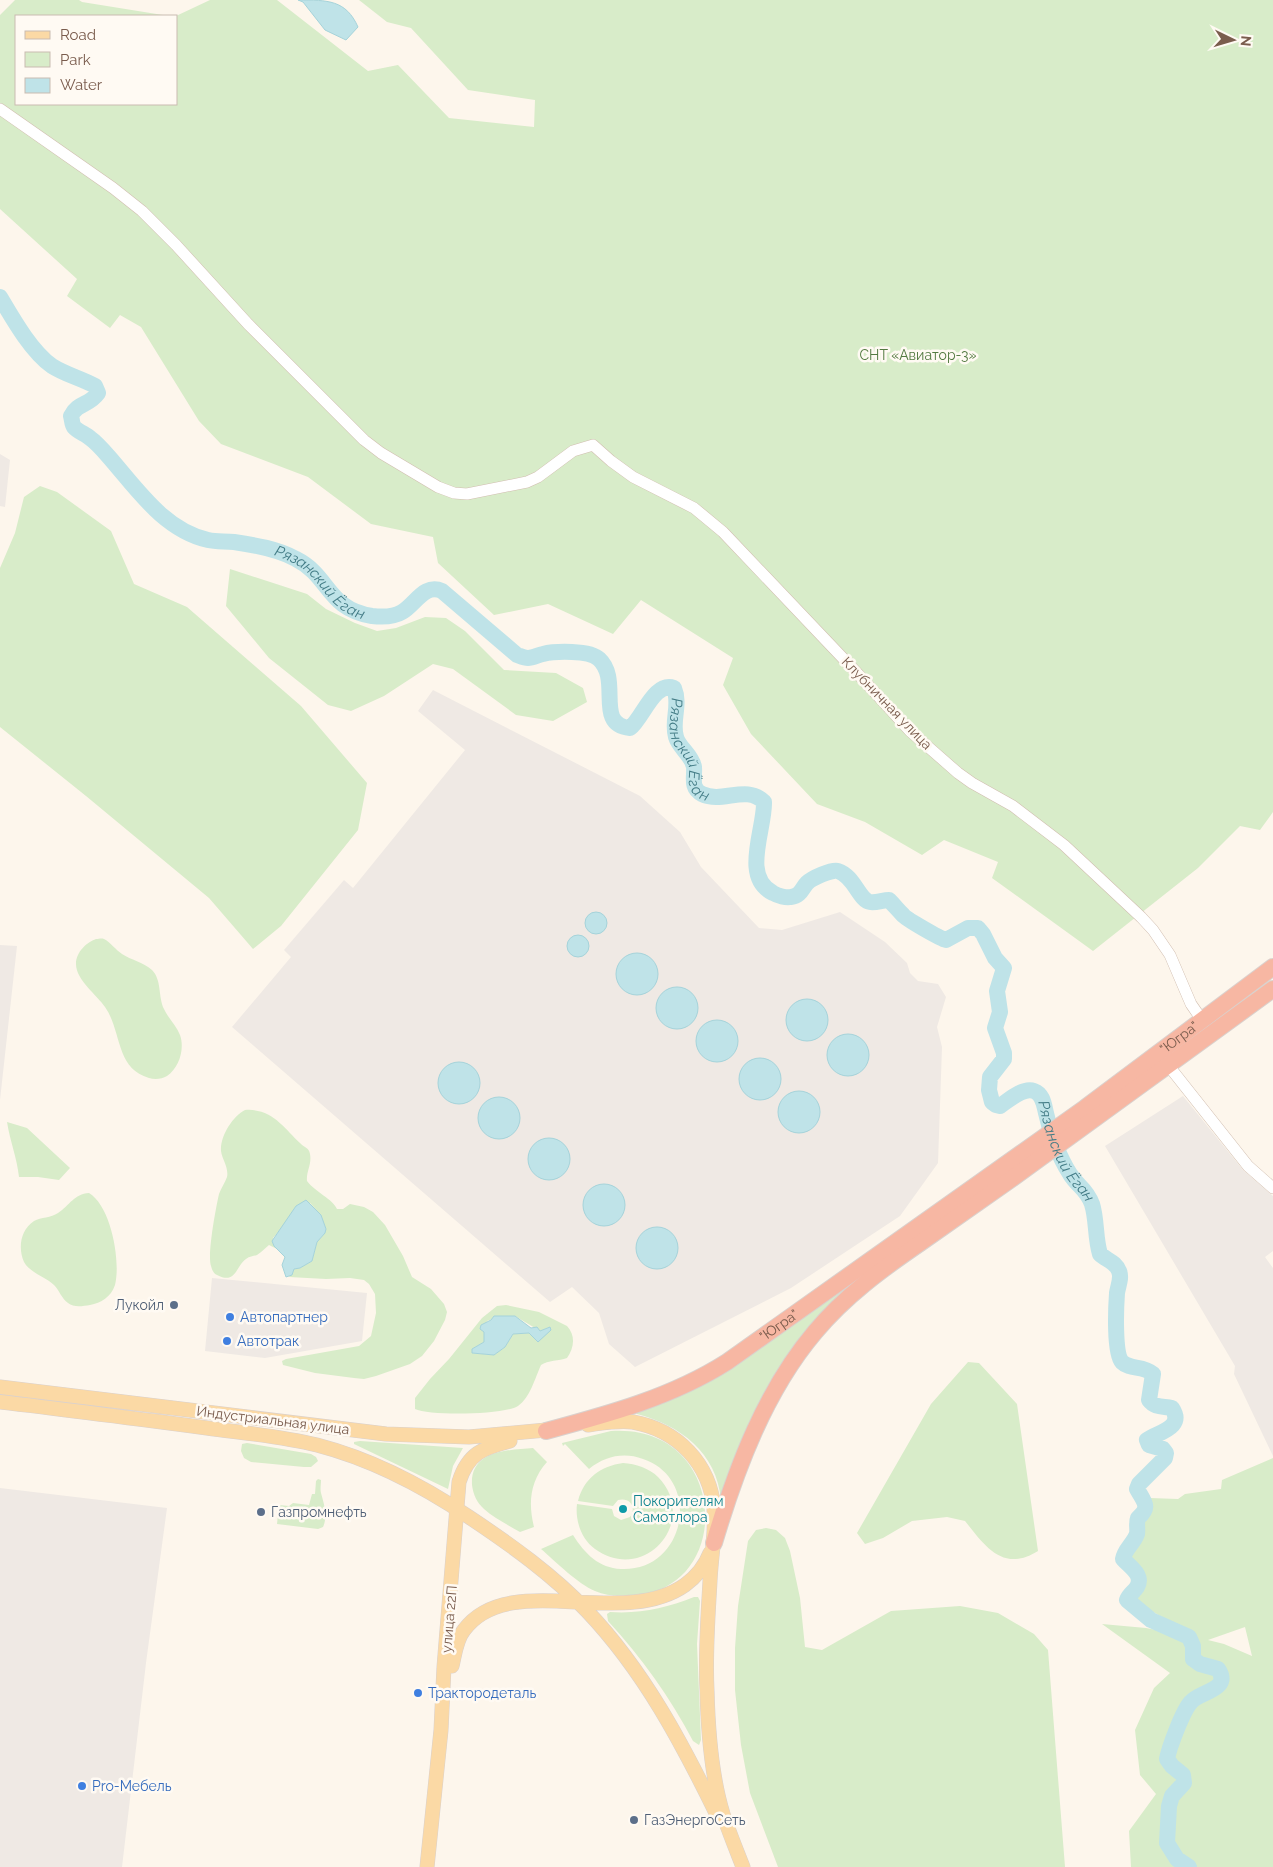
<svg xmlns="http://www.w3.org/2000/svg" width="1273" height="1867" font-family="Raleway,sans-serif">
  <rect width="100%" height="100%" fill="#fdf6ec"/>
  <path fill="#efe9e4" d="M0 454 10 460 5 507 0 506Z
    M433 690 640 796 680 832 701 867 759 928 782 930 840 912 885 942 907 963 910 973 918 981 938 984 946 997 937 1027 942 1047 938 1163 900 1216 791 1288 635 1367 609 1344 599 1313 572 1287 550 1302 232 1027 291 957 284 950 344 880 353 888 465 750 418 711Z
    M0 945 17 946 0 1100Z
    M1183 1096 1243 1170 1273 1196V1251L1265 1257 1273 1268V1456L1234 1374 1235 1366 1105 1146Z
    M212 1278 367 1293 362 1341 265 1358 205 1351Z
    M0 1488 167 1508 146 1663 122 1867H0Z"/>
  <path fill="#d8ecc9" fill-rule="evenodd" d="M15 0H79L82 2 169 16H16V104H176V16L210 0H277L368 71 398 65 449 118 534 127 535 100 468 90 411 28 387 22 359 0H1273V812L1260 830 1240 826 1198 868 1093 951 992 878 998 862 944 840 922 855 865 822 817 804 751 734 723 685 733 658 641 600 613 634 548 604 494 615 438 563 433 537 371 524 308 477 221 444 199 421 141 327 120 315 110 328 67 296 77 279 0 209V15Z
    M40 486 57 492 111 531 134 584 187 607 301 706 367 783 358 830 281 926 253 949 209 898 86 796 0 727V568L15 533 24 497Z
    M230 569 307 594 326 609 355 623 377 631 396 628 425 617 446 618 465 631 504 670 556 673 583 688 587 702 553 721 516 715 453 669 433 664 384 696 351 711 328 705 269 658 226 606Z
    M96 939C99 939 101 938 104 939 110 942 116 950 122 954 131 960 143 962 152 970 162 980 158 997 164 1009 168 1018 176 1025 180 1035 185 1049 179 1068 167 1076 162 1079 155 1080 149 1078 115 1068 122 1031 105 1007 97 995 76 980 76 964 76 952 87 942 96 939Z
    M245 1110C272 1108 284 1128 300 1143 304 1148 309 1147 310 1154 312 1164 306 1172 307 1181 315 1192 333 1199 337 1209H343L350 1204 364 1207 373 1212 385 1225 403 1256 412 1277 431 1289 444 1304 447 1312 445 1320 434 1341 422 1356 410 1364 376 1376 364 1379 354 1378 315 1373 283 1365 282 1361 286 1359 359 1346 371 1336 376 1313 375 1294 369 1284 364 1280 350 1278 326 1279 289 1277 294 1269 300 1268 312 1261 317 1242 325 1233 326 1229 319 1213 310 1203 296 1206 286 1223 273 1238 274 1246 277 1249 269 1245C265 1248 262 1252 257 1255 254 1256 250 1256 246 1259 236 1266 236 1285 217 1275 214 1274 212 1270 211 1266 207 1255 216 1207 219 1194 221 1188 225 1183 227 1177 229 1168 222 1159 221 1151 220 1136 233 1116 245 1110Z
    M7 1122 27 1128 70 1168 59 1180 38 1177H19C17 1158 10 1141 7 1122Z
    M1025 1157 834 1300 721 1500C717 1453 680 1425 637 1414L636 1412 656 1406 690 1391Z
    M89 1193C111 1206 121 1261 115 1285 111 1297 101 1303 90 1305 83 1306 74 1308 68 1303 62 1299 59 1290 54 1285 46 1277 30 1273 24 1262 18 1249 20 1230 34 1221 41 1217 51 1218 58 1213 70 1205 74 1194 89 1193Z
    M506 1305 539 1312 567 1326C576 1336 574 1348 567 1358 559 1361 548 1360 541 1365 535 1378 530 1398 518 1406 504 1415 429 1416 415 1409V1398L430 1379 449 1359 482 1318 497 1306ZM500 1316H515L540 1331 550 1327 538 1342 529 1333 513 1334 505 1347 494 1355 472 1353V1349L484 1342V1332L487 1321Z
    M968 1362 979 1363 1017 1404 1038 1551C1003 1573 985 1546 965 1521L947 1517 912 1521 883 1538 865 1544 857 1533 931 1404Z
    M611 1431C728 1423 736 1587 636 1595 622 1596 608 1597 595 1591 578 1584 555 1561 541 1549L573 1535C585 1554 599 1568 621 1569 686 1572 703 1479 643 1459 624 1452 605 1456 589 1469L565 1444 563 1446 562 1443Z
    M360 1441 463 1448 453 1466 448 1489 354 1444V1442Z
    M247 1443 311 1454 316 1457 318 1461 311 1467H304L251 1462 244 1458 241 1451 242 1444Z
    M533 1448 547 1462C530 1481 528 1503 534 1527L520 1532C508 1525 494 1518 484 1509 477 1503 473 1494 472 1485 470 1450 509 1450 533 1448Z
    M1273 1458V1867H1131L1129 1831 1156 1794 1140 1775 1135 1730 1154 1688 1170 1673 1102 1624 1146 1628 1193 1637 1183 1629 1134 1601C1144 1577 1146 1578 1130 1558L1141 1540 1143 1522 1147 1520 1150 1498 1178 1499 1185 1494 1221 1489 1222 1480ZM1245 1627 1252 1656 1224 1644 1208 1640Z
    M623 1463C636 1464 649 1468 658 1477 700 1520 645 1585 595 1549 581 1539 575 1520 577 1504L612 1509 614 1516 621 1520 630 1517C637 1507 630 1497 618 1500L613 1506 578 1501C584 1478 601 1466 623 1463Z
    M318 1479 321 1480C321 1484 320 1490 321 1493 324 1504 328 1516 323 1527L318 1529 277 1524 279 1505 289 1506 293 1503 309 1505 312 1494H315L316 1481Z
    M766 1528 776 1530 785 1538 790 1551 800 1598 805 1647 822 1650 891 1611 960 1606 998 1613 1034 1634 1048 1650 1065 1867H778L750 1793 741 1745 735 1690V1648L738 1606 748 1541 756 1530Z
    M694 1597H698L700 1601 697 1644 701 1740 699 1745 693 1741C670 1697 642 1658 608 1621L607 1614 610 1612C641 1614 666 1608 694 1597Z"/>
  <path fill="#bfe3e8" stroke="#a5d3da" d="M298 0C328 0 346 0 358 27L346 40 325 30 303 2Z
    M585 923a11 11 0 1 1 22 0a11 11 0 1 1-22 0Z
    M567 946a11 11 0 1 1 22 0a11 11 0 1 1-22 0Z
    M616 974a21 21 0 1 1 42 0a21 21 0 1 1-42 0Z
    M656 1008a21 21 0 1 1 42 0a21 21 0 1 1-42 0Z
    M786 1020a21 21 0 1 1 42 0a21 21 0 1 1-42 0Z
    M696 1041a21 21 0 1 1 42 0a21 21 0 1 1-42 0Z
    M827 1055a21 21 0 1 1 42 0a21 21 0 1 1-42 0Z
    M739 1079a21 21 0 1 1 42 0a21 21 0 1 1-42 0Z
    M438 1083a21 21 0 1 1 42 0a21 21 0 1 1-42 0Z
    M778 1112a21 21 0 1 1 42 0a21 21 0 1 1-42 0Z
    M478 1118a21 21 0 1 1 42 0a21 21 0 1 1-42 0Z
    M528 1159a21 21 0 1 1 42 0a21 21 0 1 1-42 0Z
    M583 1205a21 21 0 1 1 42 0a21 21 0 1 1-42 0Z
    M306 1200 321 1215 326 1229 325 1233 317 1242 312 1261 300 1268 294 1269 292 1275 286 1277 282 1265 285 1257 274 1246 272 1241 296 1206Z
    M636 1248a21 21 0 1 1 42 0a21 21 0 1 1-42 0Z
    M494 1316H515L531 1328 537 1327 540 1331 550 1327 551 1330 538 1342 529 1333 513 1334 505 1347 494 1355 472 1353V1349L484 1342V1332L480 1329 481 1325 491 1320Z"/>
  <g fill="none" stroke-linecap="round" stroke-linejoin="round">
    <path stroke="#bfe3e8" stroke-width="16" id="s1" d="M0 297C13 319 31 351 52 366 66 375 81 378 95 386L98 393C89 406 78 402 71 416 72 419 72 425 74 427 78 432 86 434 90 438 97 443 103 450 109 457 137 489 164 530 208 540 216 542 225 541 234 542 255 545 278 549 296 559 330 576 327 609 372 616 381 617 394 617 402 612 415 605 424 583 442 591L517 655C520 656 524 658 528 658 533 658 538 655 543 654 555 651 590 650 599 659 622 680 594 725 630 728 643 718 654 681 674 688 681 705 671 721 676 737 679 748 692 755 694 767 695 777 690 788 702 794 723 804 746 784 764 802 765 829 741 877 773 893 778 896 786 898 791 897 801 896 802 888 807 883 812 878 832 869 838 871 854 876 859 900 870 902 876 903 883 900 889 900 894 905 898 910 903 915 906 919 941 939 946 940L968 928H978L983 934 995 958 1004 968 997 991 1000 1012 995 1028 1004 1053V1059L990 1077 989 1090 992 1102 996 1105 1000 1106C1009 1100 1023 1087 1034 1091 1043 1094 1044 1105 1046 1113 1050 1133 1059 1157 1070 1174 1078 1187 1086 1188 1092 1204 1097 1220 1095 1238 1100 1254 1106 1260 1116 1262 1119 1271 1122 1278 1118 1286 1117 1293 1116 1307 1114 1353 1122 1362 1130 1370 1143 1365 1153 1374L1149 1400C1155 1408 1163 1406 1172 1408 1185 1428 1158 1432 1147 1440L1149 1445 1163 1449 1166 1453 1165 1458 1139 1484 1137 1489C1144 1502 1151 1507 1138 1518 1136 1523 1138 1529 1137 1534 1134 1543 1124 1550 1123 1559 1130 1567 1144 1575 1137 1587 1134 1592 1129 1594 1127 1600L1151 1620 1189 1637 1193 1646V1659L1200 1664 1218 1669C1232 1690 1200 1691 1191 1702 1183 1710 1169 1748 1167 1759L1172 1766 1183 1775 1184 1783 1172 1796 1169 1806 1167 1843 1177 1859 1189 1867"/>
    <defs>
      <path id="minor" d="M0 109 113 188 142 211 176 245 248 324 364 440 381 453 438 487 454 493 467 494 527 482 538 477 573 451 593 445 611 461 633 477 694 508 723 532 857 673 910 731 958 773 972 783 1013 806 1064 845 1141 917 1153 930 1170 955 1191 1004 1202 1020
        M1168 1065 1248 1166 1273 1188"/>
      <path id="major" d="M0 1387 386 1434 469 1437 557 1429
        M0 1402C69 1410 138 1419 207 1428 244 1433 281 1436 317 1445 371 1459 423 1486 469 1517 511 1545 553 1575 587 1611 644 1671 682 1743 718 1817
        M588 1425C603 1423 618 1420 633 1422 678 1430 710 1464 714 1509 716 1533 711 1557 710 1581 708 1617 705 1654 707 1690 708 1731 711 1775 723 1814 729 1832 736 1849 743 1867
        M452 1666C455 1654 456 1640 464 1630 509 1569 621 1630 685 1585 696 1577 705 1566 710 1553
        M427 1867 441 1730 444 1667 459 1482C468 1453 483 1448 510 1441"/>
      <g id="highway">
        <path id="s2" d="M546 1431C609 1414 672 1397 727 1362L1085 1108 1273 967"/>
        <path d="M714 1543C736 1469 765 1391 815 1332 845 1296 882 1269 920 1243 950 1222 980 1201 1010 1180 1098 1117 1185 1052 1273 989"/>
      </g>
    </defs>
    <use href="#minor" stroke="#d1beb0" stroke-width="12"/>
    <use href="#major" stroke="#dad1cd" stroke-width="15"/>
    <use href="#highway" stroke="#dad1cd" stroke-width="18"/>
    <use href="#minor" stroke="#fff" stroke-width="11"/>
    <use href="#major" stroke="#fbd9a5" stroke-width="14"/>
    <use href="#highway" stroke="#f7b7a3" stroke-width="16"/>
  </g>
  <g fill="#5c6f8a" stroke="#fffaf3" stroke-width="2">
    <circle cx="174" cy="1305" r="5"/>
    <circle cx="261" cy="1512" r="5"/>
    <circle cx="634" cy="1820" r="5"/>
  </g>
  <g fill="#3f7fe0" stroke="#fffaf3" stroke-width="2">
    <circle cx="230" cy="1317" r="5"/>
    <circle cx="227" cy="1341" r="5"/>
    <circle cx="418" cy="1693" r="5"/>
    <circle cx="82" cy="1786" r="5"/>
  </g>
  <circle fill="#0f9aa8" stroke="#fffaf3" stroke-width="2" cx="623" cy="1509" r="5"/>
  <g text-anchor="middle" stroke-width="5" stroke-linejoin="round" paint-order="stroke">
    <g font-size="14" fill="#537a41" stroke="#fffaf3">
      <text x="918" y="360">СНТ «Авиатор-3»</text>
    </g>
    <g font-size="14" fill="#7a5c4d" stroke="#fffaf3">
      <text transform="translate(887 703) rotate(46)" y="5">Клубничная улица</text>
      <text dy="5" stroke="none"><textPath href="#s2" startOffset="751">"Югра"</textPath></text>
      <text dy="5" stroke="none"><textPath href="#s2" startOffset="258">"Югра"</textPath></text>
      <text transform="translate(273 1420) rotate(7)" y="5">Индустриальная улица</text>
      <text transform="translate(449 1619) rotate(-85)" y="5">улица 22П</text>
    </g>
    <g font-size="14" fill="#4e5e75" stroke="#fffaf3" text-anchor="start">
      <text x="164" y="1310" text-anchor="end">Лукойл</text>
      <text x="271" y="1517">Газпромнефть</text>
      <text x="644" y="1825">ГазЭнергоСеть</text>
    </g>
    <g font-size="14" fill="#366cbe" stroke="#fffaf3" text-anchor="start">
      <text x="240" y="1322">Автопартнер</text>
      <text x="237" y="1346">Автотрак</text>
      <text x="428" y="1698">Трактородеталь</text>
      <text x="92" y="1791">Pro-Мебель</text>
    </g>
    <g font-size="14" fill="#0d838f" stroke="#fffaf3" text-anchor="start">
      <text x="633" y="1506">Покорителям<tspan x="633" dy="16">Самотлора</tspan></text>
    </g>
    <g font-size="15" font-style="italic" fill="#437c86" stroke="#fffaf3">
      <text dy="5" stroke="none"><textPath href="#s1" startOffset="492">Рязанский Ёган</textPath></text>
      <text dy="5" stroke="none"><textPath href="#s1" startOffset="1030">Рязанский Ёган</textPath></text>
      <text dy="5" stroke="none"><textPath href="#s1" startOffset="1794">Рязанский Ёган</textPath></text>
    </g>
  </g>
  <rect x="15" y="15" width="162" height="90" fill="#fffaf3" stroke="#cabbb1"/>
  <rect x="25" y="31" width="25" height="8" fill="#fbd9a5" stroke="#cabbb1"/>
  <text x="60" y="40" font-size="15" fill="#7a5c4d">Road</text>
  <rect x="25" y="52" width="25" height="15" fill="#d8ecc9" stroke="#cabbb1"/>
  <text x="60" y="65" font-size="15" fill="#7a5c4d">Park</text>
  <rect x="25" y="78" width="25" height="15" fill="#bfe3e8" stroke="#cabbb1"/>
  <text x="60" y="90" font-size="15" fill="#7a5c4d">Water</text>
  <g transform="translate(1233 40) rotate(95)" stroke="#fffaf3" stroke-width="4" paint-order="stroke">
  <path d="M0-4L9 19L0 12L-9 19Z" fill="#7a5c4d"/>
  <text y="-8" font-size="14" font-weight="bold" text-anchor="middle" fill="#7a5c4d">N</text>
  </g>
</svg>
